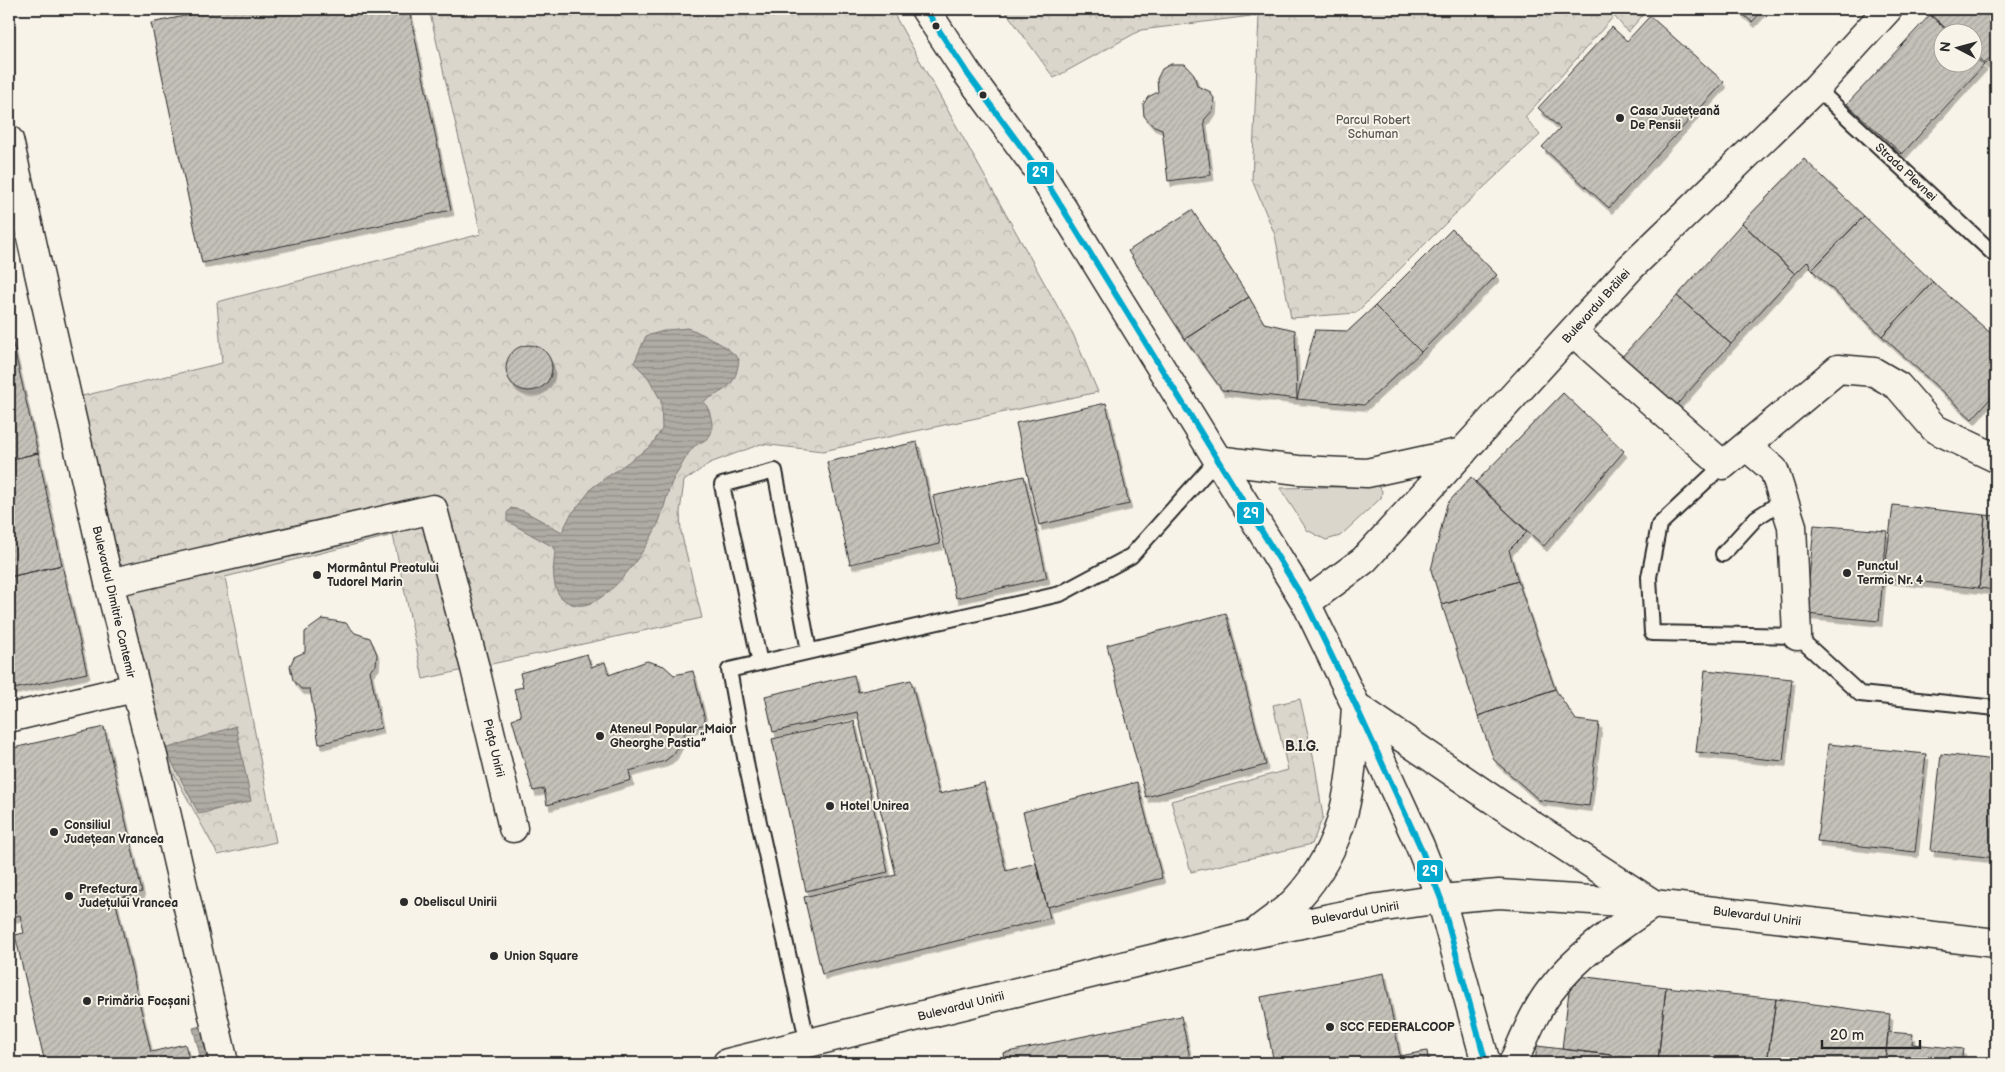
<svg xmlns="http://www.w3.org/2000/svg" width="2005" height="1072" font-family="'Balsamiq Sans',sans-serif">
  <defs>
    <pattern id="park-crowns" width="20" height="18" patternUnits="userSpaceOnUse" patternTransform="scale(1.25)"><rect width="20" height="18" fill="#dad6cc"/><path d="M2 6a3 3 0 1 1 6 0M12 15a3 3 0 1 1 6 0" fill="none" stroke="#bbb8af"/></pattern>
    <pattern id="water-rules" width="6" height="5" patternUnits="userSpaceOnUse" patternTransform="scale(1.25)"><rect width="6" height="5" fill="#afaca4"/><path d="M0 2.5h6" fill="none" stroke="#8f8c86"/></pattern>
    <pattern id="building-hatch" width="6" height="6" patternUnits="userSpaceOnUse" patternTransform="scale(1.25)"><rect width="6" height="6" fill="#c4c1b9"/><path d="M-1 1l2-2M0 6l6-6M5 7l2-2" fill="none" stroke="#a9a69f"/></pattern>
    <filter id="shadow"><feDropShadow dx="3" dy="5.5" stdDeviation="0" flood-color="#0004"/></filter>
  </defs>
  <rect width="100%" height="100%" fill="#f7f3e8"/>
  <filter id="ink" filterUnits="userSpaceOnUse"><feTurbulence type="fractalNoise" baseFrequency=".02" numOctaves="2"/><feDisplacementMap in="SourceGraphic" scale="10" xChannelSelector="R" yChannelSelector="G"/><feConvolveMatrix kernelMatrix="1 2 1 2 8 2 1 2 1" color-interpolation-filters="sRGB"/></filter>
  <g filter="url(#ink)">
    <path fill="#dad6cc" stroke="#82807c" d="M1379 486 1382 491 1381 498 1340 536 1326 540 1307 530 1280 488Z"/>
    <path fill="url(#park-crowns)" stroke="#82807c" d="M429 9H891L1073 334 1098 392 823 451 761 444 710 463 684 481 680 512 681 532 702 618 423 679 393 535 225 577 276 842 218 855 159 746 78 397 222 363 217 302 481 234Z
      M1004 9H1648L1628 32 1614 16 1525 117 1540 135 1453 216 1356 313 1291 318 1275 235 1252 180 1259 15 1141 30 1054 78Z
      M1300 699 1315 765 1323 817 1312 844 1191 872 1171 801 1288 770 1273 705Z"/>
    <path fill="url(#water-rules)" stroke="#7a7874" d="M687 328C705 334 726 345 739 359 736 386 727 389 704 401 709 410 713 420 712 430 710 440 702 441 696 445 689 450 683 463 679 470 667 487 667 501 660 519 650 545 604 616 572 604 548 596 554 568 555 548L507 521V513L511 508 524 511 562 532 570 516 593 487 651 446 662 429 661 401 648 377 634 363 646 336 667 330Z
      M236 726 251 801 199 814 165 749Z
      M204 1025 214 1063H202L193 1028Z"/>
    <path fill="url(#building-hatch)" stroke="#2b2b2b" filter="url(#shadow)" d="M218 9H409L451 210 202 263 151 23Z
      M1737 9H1764L1752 22Z
      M1937 9H1996V51L1985 64 1972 52V32H1950L1931 15Z
      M1930 15 1949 32H1942V62H1972V55L1984 65 1902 154 1847 104Z
      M1650 16 1724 82 1609 208 1542 147 1560 128 1538 108 1612 27 1627 41Z
      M1171 64H1185L1194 74 1197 86 1209 91 1214 98 1213 110 1204 120 1211 175 1168 181 1162 129 1152 125 1144 116 1143 105 1148 97 1158 92 1157 79 1162 69Z
      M1804 159 1864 216 1812 270 1808 261 1795 274 1742 223Z
      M1192 210 1249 297 1185 339 1128 251Z
      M1864 216 1933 282 1882 336 1812 270Z
      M1742 223 1795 274 1731 344 1677 296Z
      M1452 229 1497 275 1421 352 1375 306Z
      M1933 282 1996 338V392L1972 419 1882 336Z
      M1677 296 1731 344 1672 410 1618 361Z
      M1249 297 1264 323 1295 330 1297 399 1222 390 1185 339Z
      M1375 306 1421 352 1364 405 1297 399 1315 330 1348 331Z
      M9 324 12 340 9 341Z
      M12 340 38 453 9 460V341Z
      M506 368a23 23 0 1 1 46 0a23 23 0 1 1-46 0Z
      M1563 393 1624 451 1544 546 1475 483Z
      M1106 403 1129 504 1039 525 1016 423Z
      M917 442 940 544 850 564 827 462Z
      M38 453 62 565 9 577V460Z
      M1024 476 1047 578 956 598 933 496Z
      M1471 477 1527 532 1509 550 1518 581 1442 605 1431 570 1447 504Z
      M1893 505 1985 515 1979 588 1884 578Z
      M1985 515 1996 516V590L1979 588Z
      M1814 525 1887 531 1879 621 1806 614Z
      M62 565 87 673 9 690V577Z
      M1518 581 1555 689 1478 716 1442 605Z
      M1226 613 1266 765 1146 797 1107 645Z
      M323 619 346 623 355 633 370 638 377 654 376 665 370 670 381 728 319 744 310 689H301L293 680 290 666 294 657 305 652V632Z
      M587 654 591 667 605 662 609 675 647 661 664 666 674 675 693 671 706 724 687 729 674 754 665 761 629 771 631 780 547 805 544 789 533 791 512 719 521 716 514 689 523 687 520 673Z
      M1705 670 1792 679 1783 761 1696 752Z
      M854 675 858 692 911 680 939 794 984 783 1006 871 1036 863 1050 918 822 974 804 897 896 875 857 712 773 732 765 696Z
      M1555 689 1576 720 1599 723 1589 806 1539 800 1494 760 1478 716Z
      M854 721 888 872 806 891 772 739Z
      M104 727 142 892 115 899 151 1052 185 1044 190 1063H45L15 935 24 933 20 915 9 918V749Z
      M1828 744 1926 754 1915 852 1817 841Z
      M1941 754 1996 760V858L1931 851Z
      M1137 782 1162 878 1047 907 1023 812Z
      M1384 973 1400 1056 1363 1063H1274L1261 997Z
      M1571 975 1666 987 1658 1061 1562 1049Z
      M1666 987 1776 999 1767 1063H1673L1658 1061Z
      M1776 999 1890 1014 1885 1063H1767Z
      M1181 1016 1191 1063H1005L1003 1053Z
      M1888 1032 1913 1034 1912 1044 1963 1049 1961 1063H1885Z
      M1537 1046 1612 1055 1611 1063H1535Z
      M1427 1051 1429 1063H1373V1061Z"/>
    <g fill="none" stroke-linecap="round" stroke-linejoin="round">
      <defs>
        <path id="lane" d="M1816 88 1996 256
          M1723 465 1659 525 1649 577 1652 633 1797 636 1860 694 1996 708
          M1723 554 1756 518 1784 500
          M760 663 722 485 775 471 809 651
          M808 1044 747 768 729 670 1060 594 1131 556 1217 460"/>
        <path id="street" d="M9 140 109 583 154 760 224 1063
          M1573 332 1723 465 1838 369 1874 372 1898 386 1935 429 1996 458
          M1746 446 1774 470 1792 526 1797 636
          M109 583 433 509 475 668 513 828
          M9 718 134 688"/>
        <path id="secondary" d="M925 9 967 73 1042 175 1306 603 1356 706 1420 846 1441 899 1486 1063
          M1217 460 1298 470 1367 473 1463 452
          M1306 603 1364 560 1631 267 1816 88 1888 9"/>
        <path id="primary" d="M1356 706 1501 805 1652 903
          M1260 929C1272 919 1286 911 1296 900 1350 841 1351 781 1356 706
          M727 1063 1253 934 1378 908 1441 899 1499 894 1653 904 1996 943
          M1513 1063C1524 1039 1534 1012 1550 991 1577 955 1616 929 1653 904"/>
      </defs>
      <use href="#lane" stroke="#2b2b2b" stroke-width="18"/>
      <use href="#street" stroke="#2b2b2b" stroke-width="31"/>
      <use href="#secondary" stroke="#2b2b2b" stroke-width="31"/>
      <use href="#primary" stroke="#2b2b2b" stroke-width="31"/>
      <use href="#lane" stroke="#f7f3e8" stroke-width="14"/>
      <use href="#street" stroke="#f7f3e8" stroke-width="28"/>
      <use href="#secondary" stroke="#f7f3e8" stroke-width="28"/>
      <use href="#primary" stroke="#f7f3e8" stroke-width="28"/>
      <defs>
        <path id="bus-1" d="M925 9 967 73 1042 175 1306 603 1356 706 1420 846 1441 899 1486 1063"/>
      </defs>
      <use href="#bus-1" stroke="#f7f3e8" stroke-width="10"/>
      <use href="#bus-1" stroke="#00a9ce" stroke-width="6"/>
    </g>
  </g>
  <g fill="#2b2b2b" stroke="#f7f3e8" stroke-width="2">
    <circle cx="936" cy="26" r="4.5"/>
    <circle cx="983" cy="95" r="4.5"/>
    <circle cx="1620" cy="118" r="5"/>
    <circle cx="1847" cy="573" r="5"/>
    <circle cx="317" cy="575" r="5"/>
    <circle cx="600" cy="736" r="5"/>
    <circle cx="830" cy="806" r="5"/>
    <circle cx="54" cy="832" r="5"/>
    <circle cx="69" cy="896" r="5"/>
    <circle cx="404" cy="902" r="5"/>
    <circle cx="494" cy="956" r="5"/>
    <circle cx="87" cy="1001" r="5"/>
    <circle cx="1330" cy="1027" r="5"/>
  </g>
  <g text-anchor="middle" stroke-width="4" stroke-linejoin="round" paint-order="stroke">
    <g font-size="12" font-weight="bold" fill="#2b2b2b" stroke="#f7f3e8" text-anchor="start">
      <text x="1630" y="115">Casa Județeană<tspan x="1630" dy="14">De Pensii</tspan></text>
      <text x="1857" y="570">Punctul<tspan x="1857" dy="14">Termic Nr. 4</tspan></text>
      <text x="327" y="572">Mormântul Preotului<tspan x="327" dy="14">Tudorel Marin</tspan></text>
      <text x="610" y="733">Ateneul Popular „Maior<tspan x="610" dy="14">Gheorghe Pastia”</tspan></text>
      <text x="840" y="810">Hotel Unirea</text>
      <text x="64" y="829">Consiliul<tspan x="64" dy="14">Județean Vrancea</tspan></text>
      <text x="79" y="893">Prefectura<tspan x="79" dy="14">Județului Vrancea</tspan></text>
      <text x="414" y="906">Obeliscul Unirii</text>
      <text x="504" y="960">Union Square</text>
      <text x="97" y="1005">Primăria Focșani</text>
      <text x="1340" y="1031">SCC FEDERALCOOP</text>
    </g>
    <g font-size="12" fill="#575653" stroke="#f7f3e8">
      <text x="1373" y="124">Parcul Robert<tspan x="1373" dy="14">Schuman</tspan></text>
    </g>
    <g font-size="12" fill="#2b2b2b" stroke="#f7f3e8">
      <text transform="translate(1906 172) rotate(43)" y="4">Strada Plevnei</text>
      <text transform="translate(1596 306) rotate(-48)" y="4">Bulevardul Brăilei</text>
      <text transform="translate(114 602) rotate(77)" y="4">Bulevardul Dimitrie Cantemir</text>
      <text transform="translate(494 748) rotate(77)" y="4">Piața Unirii</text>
      <text transform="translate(1355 913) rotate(-10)" y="4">Bulevardul Unirii</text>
      <text transform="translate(1757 916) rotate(7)" y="4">Bulevardul Unirii</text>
      <text transform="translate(961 1006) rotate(-14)" y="4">Bulevardul Unirii</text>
    </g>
    <g font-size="14" font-weight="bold" fill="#2b2b2b" stroke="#f7f3e8">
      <text x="1302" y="751">B.I.G.</text>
    </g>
  </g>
  <g stroke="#f7f3e8" stroke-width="2">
    <rect x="1026" y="161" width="29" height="24" rx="5" fill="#00a9ce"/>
    <rect x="1236" y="501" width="29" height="24" rx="5" fill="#00a9ce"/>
    <rect x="1416" y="859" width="28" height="24" rx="5" fill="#00a9ce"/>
  </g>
  <g font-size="14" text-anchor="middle" font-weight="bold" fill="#fff">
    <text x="1040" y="177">29</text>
    <text x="1251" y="518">29</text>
    <text x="1430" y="876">29</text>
  </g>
  <rect width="2005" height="1072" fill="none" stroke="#f7f3e8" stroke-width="30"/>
  <rect x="15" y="15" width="1975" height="1042" fill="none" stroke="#2b2b2b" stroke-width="2" filter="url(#ink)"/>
  <g transform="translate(1958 48) rotate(276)"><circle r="24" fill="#f7f3e8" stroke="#a5a39c"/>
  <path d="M0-4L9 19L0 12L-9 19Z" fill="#2b2b2b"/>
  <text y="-8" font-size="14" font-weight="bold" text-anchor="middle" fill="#2b2b2b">N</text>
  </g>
  <path d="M1822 1040v8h98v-8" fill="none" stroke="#2b2b2b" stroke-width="2.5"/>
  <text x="1830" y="1040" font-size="15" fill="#2b2b2b" stroke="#f7f3e8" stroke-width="4" paint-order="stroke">20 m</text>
</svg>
